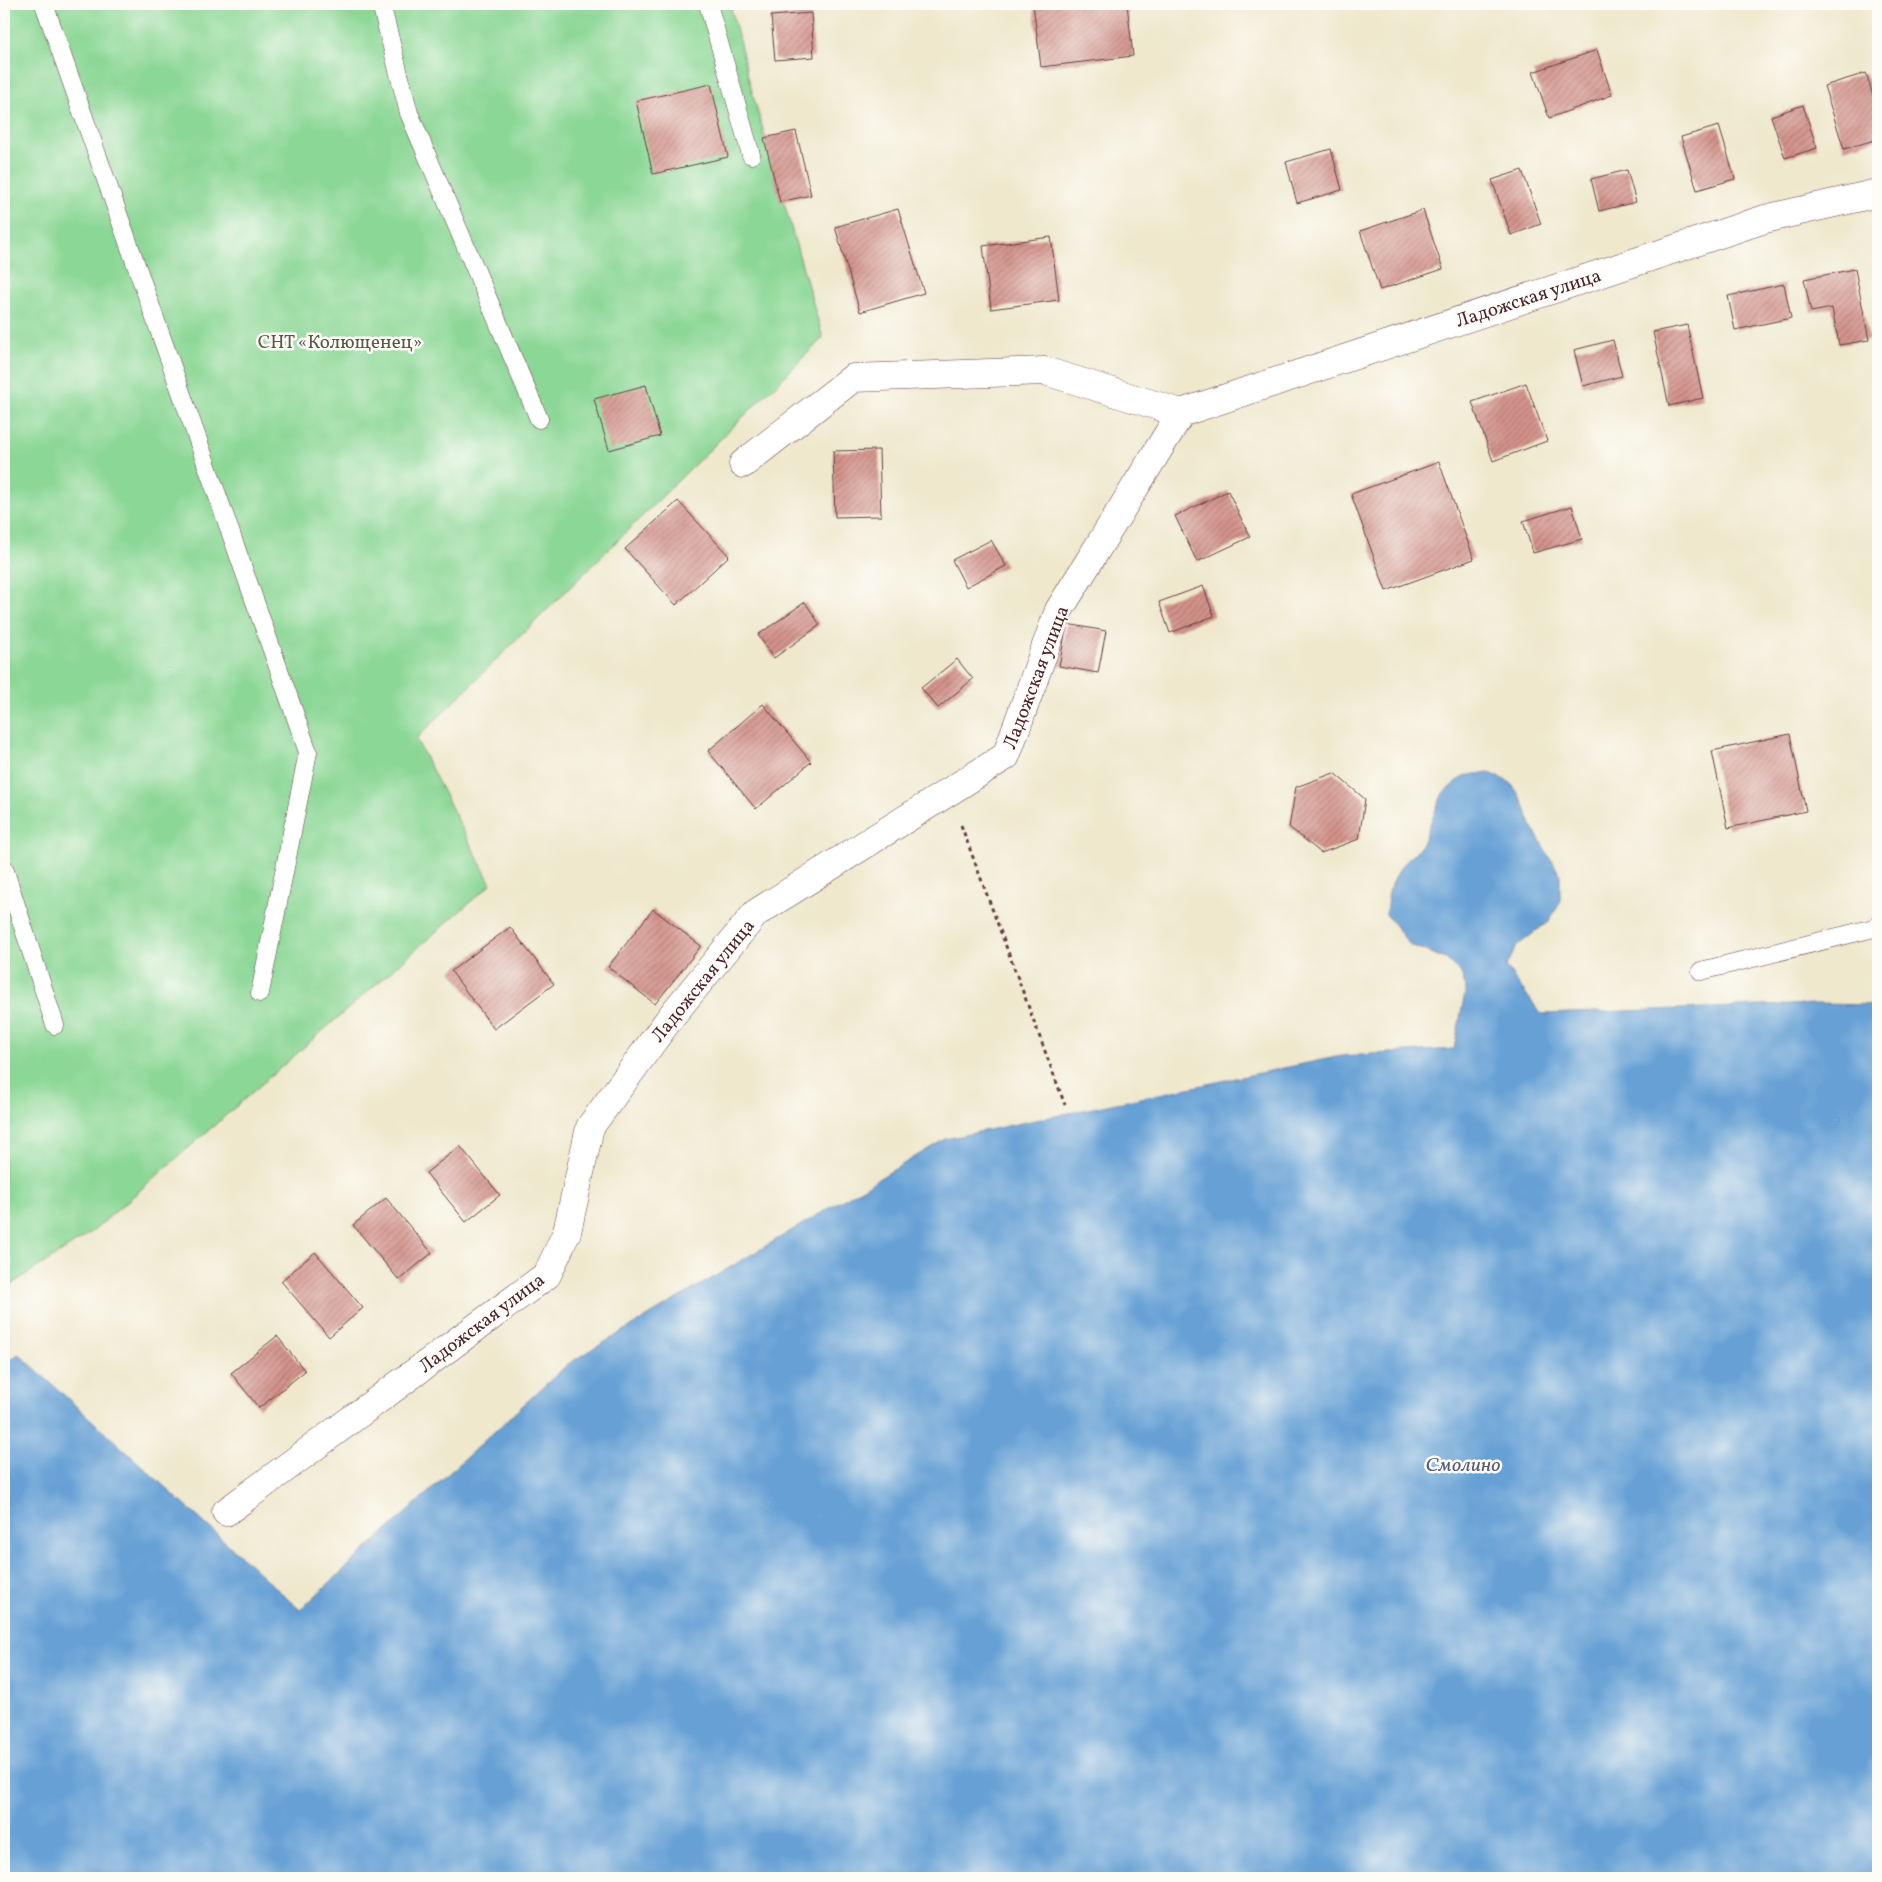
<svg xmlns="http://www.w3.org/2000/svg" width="1882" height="1882" font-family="Vollkorn,serif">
  <defs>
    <pattern id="building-hatch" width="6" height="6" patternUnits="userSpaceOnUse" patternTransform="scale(1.25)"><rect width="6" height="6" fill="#d3938a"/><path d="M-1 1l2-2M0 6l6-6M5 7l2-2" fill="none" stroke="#ad7771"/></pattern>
  </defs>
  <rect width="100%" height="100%" fill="#fdfcf7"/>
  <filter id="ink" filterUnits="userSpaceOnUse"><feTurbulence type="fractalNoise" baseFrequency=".02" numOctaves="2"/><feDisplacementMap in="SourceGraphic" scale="10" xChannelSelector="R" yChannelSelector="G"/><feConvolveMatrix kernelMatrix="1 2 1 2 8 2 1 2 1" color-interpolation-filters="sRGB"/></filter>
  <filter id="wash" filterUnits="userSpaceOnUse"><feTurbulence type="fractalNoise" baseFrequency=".0096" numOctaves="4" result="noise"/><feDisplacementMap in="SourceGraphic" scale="20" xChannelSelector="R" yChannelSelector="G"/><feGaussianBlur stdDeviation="1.12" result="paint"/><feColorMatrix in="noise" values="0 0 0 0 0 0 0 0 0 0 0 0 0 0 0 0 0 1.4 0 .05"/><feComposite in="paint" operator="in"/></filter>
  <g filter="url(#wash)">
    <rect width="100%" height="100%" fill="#efe8cd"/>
    <path fill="#8bd795" stroke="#6a7b60" d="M4 4H730L752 92 823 338 416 739 491 884 92 1232 4 1289Z"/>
    <path fill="#66a0d5" stroke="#586080" d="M1488 772 1511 783 1523 802 1531 825 1560 875V903L1549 921 1517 946 1506 967 1541 1014 1816 1004 1878 1005V1878H4V1363L19 1354 300 1610 568 1364 945 1139 1341 1056 1454 1049 1466 988 1461 973 1446 959 1410 945 1386 914 1389 891 1400 868 1421 846 1443 793 1464 776Z"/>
    <g id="blocks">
      <path fill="url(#building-hatch)" d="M1033 4H1127L1133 56 1041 67Z
        M811 13 814 57 775 60 771 16Z
        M1597 50 1612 95 1549 118 1533 72Z
        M1866 73 1878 112V139L1844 149 1824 86Z
        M711 84 728 157 653 174 636 101Z
        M1803 105 1817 148 1785 158 1771 116Z
        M1719 126 1735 179 1697 190 1681 137Z
        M796 131 811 195 780 202 764 138Z
        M1331 149 1342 190 1297 203 1286 162Z
        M1522 170 1541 224 1511 235 1492 180Z
        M1627 170 1636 202 1599 211 1591 179Z
        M898 209 924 293 860 312 835 227Z
        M1423 210 1443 269 1380 290 1360 231Z
        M1051 237 1059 300 991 309 983 246Z
        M1855 269 1869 340 1839 345 1832 308 1811 312 1804 279Z
        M1784 284 1791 318 1735 330 1728 296Z
        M1687 325 1703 398 1669 406 1653 332Z
        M1613 340 1622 376 1583 386 1574 350Z
        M1526 383 1547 441 1493 461 1472 402Z
        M646 385 660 436 609 450 594 399Z
        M879 450 881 516 835 517 833 451Z
        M1439 462 1474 559 1386 591 1351 494Z
        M1228 491 1250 537 1197 562 1175 516Z
        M678 501 729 556 676 605 625 549Z
        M1572 506 1582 539 1533 553 1523 521Z
        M991 540 1006 566 966 587 952 560Z
        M1203 586 1214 616 1170 633 1159 602Z
        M805 602 820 625 774 658 758 635Z
        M1067 624 1106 631 1098 673 1059 666Z
        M957 659 973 679 938 708 921 688Z
        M763 704 811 762 756 809 708 751Z
        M1790 734 1806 811 1728 828 1712 751Z
        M1334 773 1365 799 1359 839 1321 853 1289 827 1296 787Z
        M653 909 701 946 655 1004 608 967Z
        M510 927 554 984 494 1029 451 971Z
        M460 1146 500 1195 466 1222 426 1173Z
        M386 1198 432 1253 399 1280 353 1225Z
        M315 1252 363 1308 329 1337 281 1281Z
        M277 1336 305 1371 259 1408 231 1373Z"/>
    </g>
  </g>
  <g filter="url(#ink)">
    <use href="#blocks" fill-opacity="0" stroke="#633d43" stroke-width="1"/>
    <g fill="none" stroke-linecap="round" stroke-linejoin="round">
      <defs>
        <path id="lane" d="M44 4 308 752 260 993
          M381 4 409 113 539 419
          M708 4 751 155
          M4 868 55 1025
          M1701 971 1878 927"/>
        <path id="street" d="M743 464 853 378 1045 371 1181 413
          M226 1512 547 1275 567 1232 590 1127 673 1014 756 913 1006 756 1059 610 1181 413 1765 219 1878 193"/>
      </defs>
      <use href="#lane" stroke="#633d43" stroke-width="19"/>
      <use href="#street" stroke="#633d43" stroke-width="29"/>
      <path stroke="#633d43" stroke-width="3" stroke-dasharray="4 4" stroke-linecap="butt" d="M961 825 1065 1105"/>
      <use href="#lane" stroke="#fff" stroke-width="18"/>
      <use href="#street" stroke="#fff" stroke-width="28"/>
    </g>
  </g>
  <g text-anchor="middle" stroke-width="5" stroke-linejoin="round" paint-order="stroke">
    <g font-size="19" fill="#4a1f2b" stroke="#fdfcf7">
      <text transform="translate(1528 297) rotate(-18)" y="7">Ладожская улица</text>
      <text transform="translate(1035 677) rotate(-69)" y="7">Ладожская улица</text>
      <text transform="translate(702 980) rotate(-51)" y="7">Ладожская улица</text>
      <text transform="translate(481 1322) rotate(-37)" y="7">Ладожская улица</text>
    </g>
    <g font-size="19" fill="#5e564b" stroke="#fdfcf7">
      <text x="340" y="348">СНТ «Колющенец»</text>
    </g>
    <g font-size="20" font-style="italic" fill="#575977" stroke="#fdfcf7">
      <text x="1463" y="1471">Смолино</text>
    </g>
  </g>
  <rect width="1882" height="1882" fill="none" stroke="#fdfcf7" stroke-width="20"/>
</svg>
